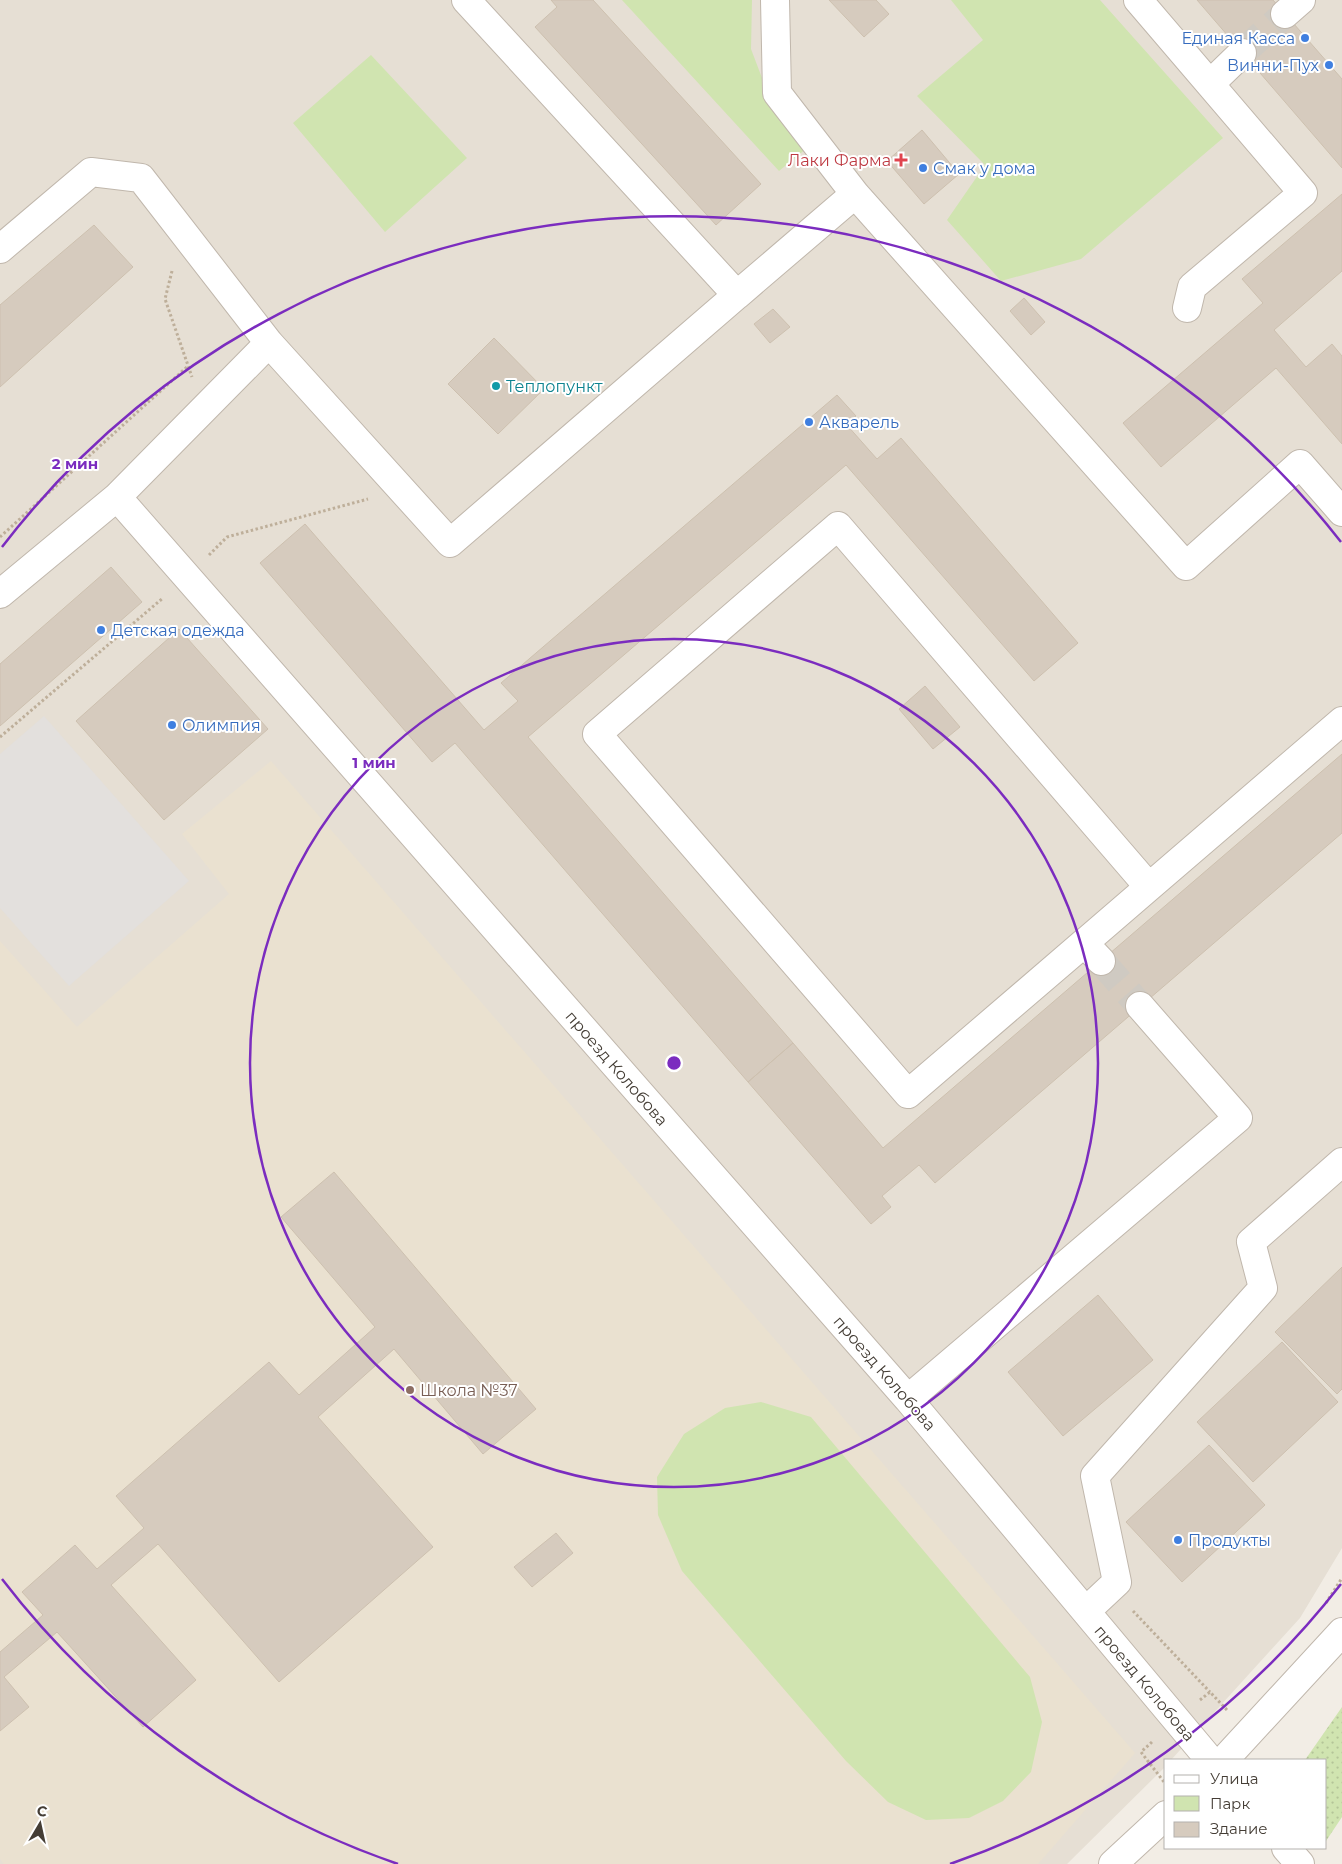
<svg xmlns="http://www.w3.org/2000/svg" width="1342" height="1864" font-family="Montserrat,sans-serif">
  <defs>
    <pattern id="grass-dots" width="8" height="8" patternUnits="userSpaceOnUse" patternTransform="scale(1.25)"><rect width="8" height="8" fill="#d0e4b0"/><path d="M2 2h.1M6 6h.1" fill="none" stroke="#b4c498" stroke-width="1.8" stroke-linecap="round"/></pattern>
  </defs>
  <rect width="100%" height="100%" fill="#f2ede5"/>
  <path fill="#e6dfd4" d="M0 0H1342V1548L1300 1618 1171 1760H1166V1766L1067 1864H0Z"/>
  <path fill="#eae1d0" d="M271 761 1135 1753 1038 1864H4L0 1859V941L77 1027 229 894 182 834Z"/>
  <path fill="url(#grass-dots)" d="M1342 1707V1817L1326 1841V1760H1305Z"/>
  <path fill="#d0e4b0" d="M622 0H752L751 49 767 91 807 148 779 171Z
    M951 0H1100L1223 138 1081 259 1001 281 947 220 985 165 917 96 983 40Z
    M371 55 467 158 385 232 293 123Z
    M761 1402 811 1417 1030 1677 1042 1722 1031 1772 1003 1801 969 1818 926 1820 888 1802 846 1761 682 1571 658 1515 657 1477 684 1434 725 1408Z"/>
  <path fill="#e3e0dd" d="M44 716 189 881 69 986 0 908V754Z"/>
  <path fill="#d6cbbe" stroke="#cdc0af" d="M551 0H593L761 184 716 225 535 27 557 7Z
    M829 0H876L889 14 864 37Z
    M1197 0H1273L1342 79V168Z
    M922 130 959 174 924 204 887 161Z
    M1342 194V271L1274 330 1306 367 1332 344 1342 356V444L1276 368 1161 467 1123 423 1263 303 1242 279Z
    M94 225 133 267 0 387V305Z
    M1024 298 1045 322 1031 335 1010 311Z
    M773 309 790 327 770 343 754 324Z
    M494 338 544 389 498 434 448 384Z
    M837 395 856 416 846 424 877 459 901 438 1078 643 1034 681 846 465 528 737 793 1043 748 1082 455 743 432 762 260 563 305 524 484 730 518 701 501 683Z
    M111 567 142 602 0 726V664Z
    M179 629 268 729 164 820 76 721Z
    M925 686 960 727 933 749 899 709Z
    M1342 754V833L935 1183 919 1165 882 1196 891 1207 871 1224 748 1082 793 1043 883 1148Z
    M334 1172 536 1409 483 1454 394 1349 318 1417 433 1547 279 1682 158 1544 111 1585 196 1680 143 1727 57 1632 4 1677 29 1707 0 1731V1652L43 1615 22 1592 75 1545 97 1569 144 1528 116 1496 269 1362 299 1395 375 1327 281 1217Z
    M1342 1267V1389L1337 1394 1275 1332Z
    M1098 1295 1153 1360 1063 1436 1008 1372Z
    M1282 1342 1338 1402 1253 1482 1197 1422Z
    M1209 1445 1265 1505 1182 1582 1126 1522Z
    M556 1533 573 1553 532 1587 514 1567Z"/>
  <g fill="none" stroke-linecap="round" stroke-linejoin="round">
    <path stroke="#cfcac2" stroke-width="28" stroke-dasharray="28 14" stroke-linecap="butt" d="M1242 53 1285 14
      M1101 961 1140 1006"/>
    <defs>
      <path id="minor" d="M1138 0 1303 193 1192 287 1187 308
        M1285 14 1301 0
        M1210 84 1242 53
        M855 194 1186 566 1300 464 1342 512
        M0 249 91 172 141 178 269 343
        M737 295 855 194 777 93 775 0
        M117 497 269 343 450 543 737 295 466 0
        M0 594 117 497 908 1399 1210 1760
        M1149 887 1342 721
        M1084 943 1149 887 838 526 597 734 908 1094 1084 943 1101 961
        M908 1399 1238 1118 1140 1006
        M1086 1611 1117 1582 1095 1476 1263 1288 1251 1242 1342 1162
        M1224 1760 1342 1632
        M1286 1848 1300 1864
        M1113 1864 1166 1815"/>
    </defs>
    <use href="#minor" stroke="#c0b7ac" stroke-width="30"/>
    <path stroke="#beaf9a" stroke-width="3" stroke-dasharray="2.5 2.5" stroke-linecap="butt" d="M172 271 165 299 192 377
      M0 537 188 366
      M209 555 227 537 368 499
      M0 737 163 598
      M1326 1603 1342 1578
      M1133 1611 1210 1692
      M1200 1700 1210 1692 1227 1710
      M1152 1742 1141 1752 1164 1782"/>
    <use href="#minor" stroke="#fff" stroke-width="28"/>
  </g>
  <g fill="none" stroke="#7b2cbf" stroke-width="2.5">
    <circle cx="674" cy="1063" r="424"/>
    <path d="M1341 1584A847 847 0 0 1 950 1864M398 1864A847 847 0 0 1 2 1579M2 547A847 847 0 0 1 1341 542"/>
  </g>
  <g fill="#3f7fe0" stroke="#fff" stroke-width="2">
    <circle cx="1305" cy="38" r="5"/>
    <circle cx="1329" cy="65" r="5"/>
    <circle cx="923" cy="168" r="5"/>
    <circle cx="809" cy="422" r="5"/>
    <circle cx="101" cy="630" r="5"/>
    <circle cx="172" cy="725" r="5"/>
    <circle cx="1178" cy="1540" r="5"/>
  </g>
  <path fill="#e0444e" stroke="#fff" stroke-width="2" d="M898.5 152.5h5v5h5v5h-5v5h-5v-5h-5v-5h5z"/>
  <circle fill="#0f9aa8" stroke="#fff" stroke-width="2" cx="496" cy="386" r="5"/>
  <circle fill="#8d6e63" stroke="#fff" stroke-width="2" cx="410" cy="1390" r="5"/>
  <g text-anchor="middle" stroke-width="4" stroke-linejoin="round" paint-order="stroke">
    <g font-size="16" fill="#366cbe" stroke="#fff" text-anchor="start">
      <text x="1295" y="44" text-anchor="end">Единая Касса</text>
      <text x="1319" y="71" text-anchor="end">Винни-Пух</text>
      <text x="933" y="174">Смак у дома</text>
      <text x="819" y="428">Акварель</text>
      <text x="111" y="636">Детская одежда</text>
      <text x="182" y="731">Олимпия</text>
      <text x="1188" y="1546">Продукты</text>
    </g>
    <g font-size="16" fill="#be3a42" stroke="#fff" text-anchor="end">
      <text x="891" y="166">Лаки Фарма</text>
    </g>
    <g font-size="16" fill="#0d838f" stroke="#fff" text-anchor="start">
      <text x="506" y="392">Теплопункт</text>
    </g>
    <g font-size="16" fill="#443d35" stroke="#fff">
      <text transform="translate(617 1068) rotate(49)" y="6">проезд Колобова</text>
      <text transform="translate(885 1373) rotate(49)" y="6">проезд Колобова</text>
      <text transform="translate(1145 1683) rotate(50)" y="6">проезд Колобова</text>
    </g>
    <g font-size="16" fill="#785e54" stroke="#fff" text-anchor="start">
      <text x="420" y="1396">Школа №37</text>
    </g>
  </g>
  <circle cx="674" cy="1063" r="8" fill="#7b2cbf" stroke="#fff" stroke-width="2.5"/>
  <g font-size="15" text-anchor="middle" font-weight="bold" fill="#7b2cbf" stroke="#fff" stroke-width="4" stroke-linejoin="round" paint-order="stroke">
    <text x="75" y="469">2 мин</text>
    <text x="374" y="768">1 мин</text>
  </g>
  <rect x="1164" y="1759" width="162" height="90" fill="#ffffff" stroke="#b4b1ae"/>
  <rect x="1174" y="1775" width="25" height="8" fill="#ffffff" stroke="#b4b1ae"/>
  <text x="1210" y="1784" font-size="15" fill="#443d35">Улица</text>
  <rect x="1174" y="1796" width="25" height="15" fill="#d0e4b0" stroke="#b4b1ae"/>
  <text x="1210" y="1809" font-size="15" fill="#443d35">Парк</text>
  <rect x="1174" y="1822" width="25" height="15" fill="#d6cbbe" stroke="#b4b1ae"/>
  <text x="1210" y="1834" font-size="15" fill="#443d35">Здание</text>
  <g transform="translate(40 1824) rotate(9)" stroke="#ffffff" stroke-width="4" paint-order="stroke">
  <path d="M0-4L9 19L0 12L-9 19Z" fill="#443d35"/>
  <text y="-8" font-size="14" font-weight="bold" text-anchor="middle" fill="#443d35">С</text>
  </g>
</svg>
